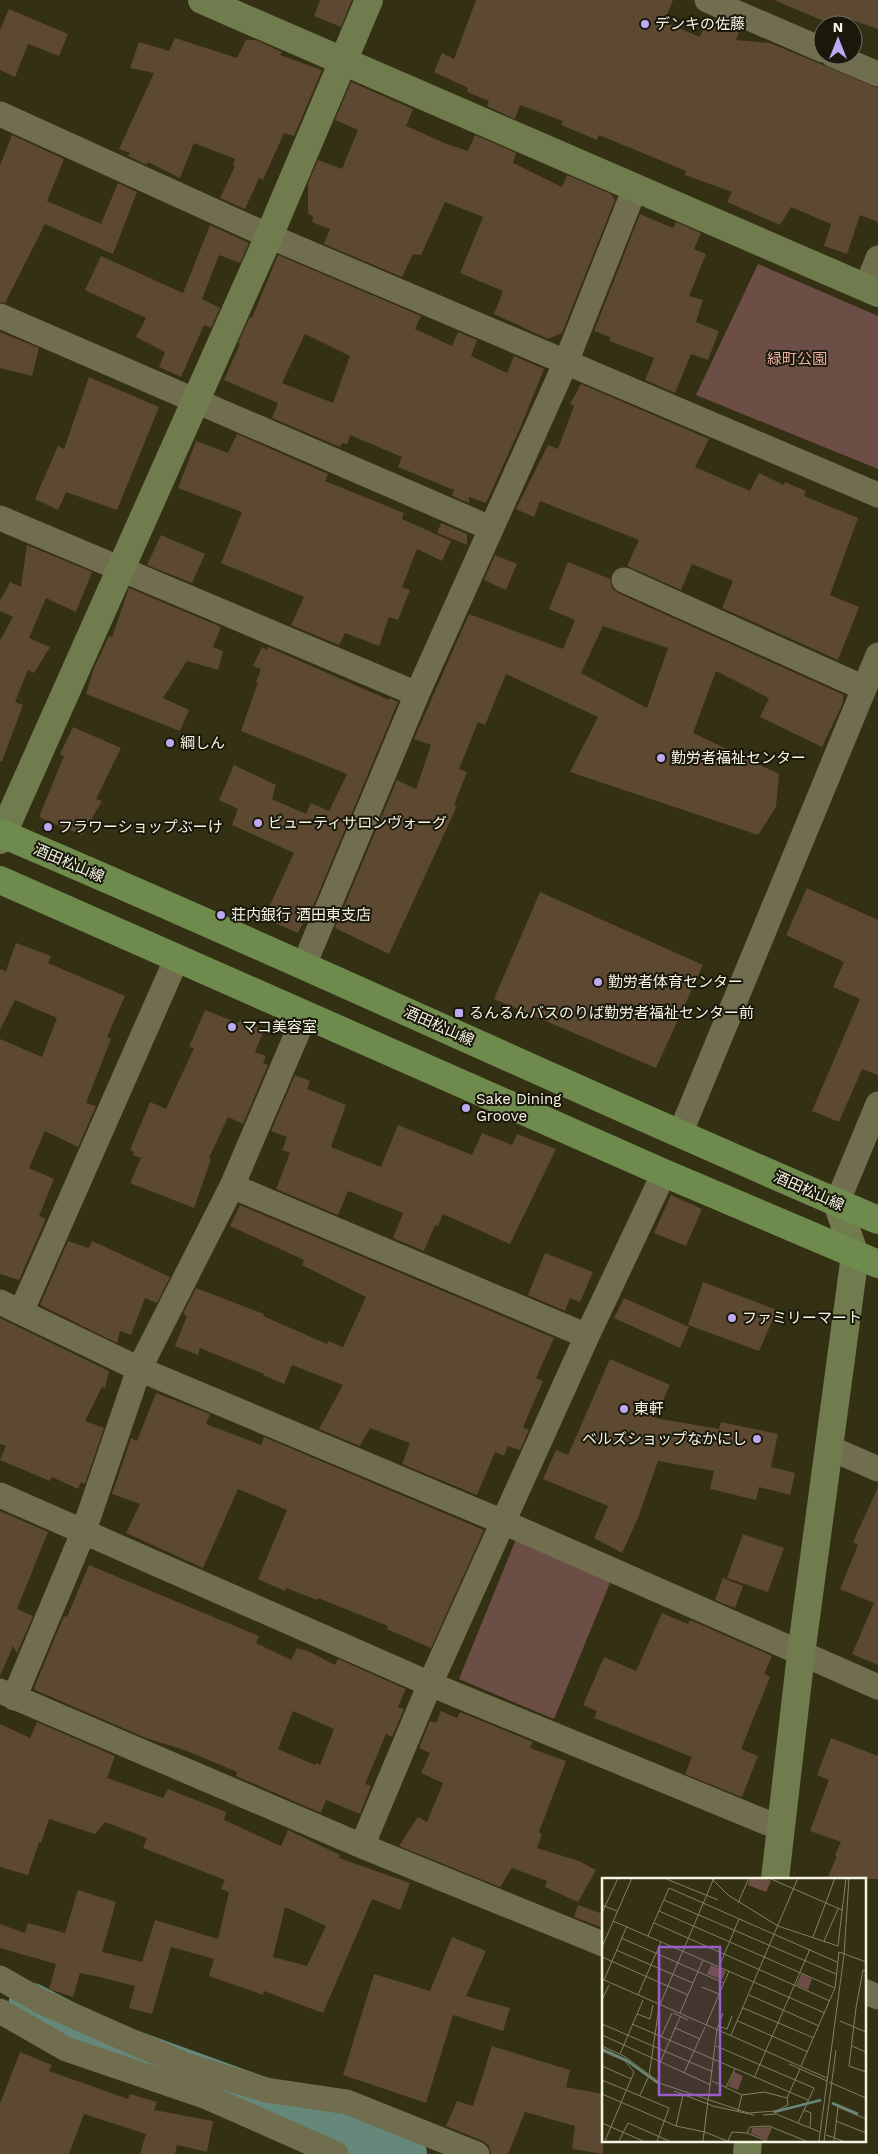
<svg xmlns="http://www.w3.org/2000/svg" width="878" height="2154" font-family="'Work Sans','Noto Sans JP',sans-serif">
  <rect width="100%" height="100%" fill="#343013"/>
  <path fill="#6d4e46" d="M758 264 878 316V469L696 395Z
    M516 1539 612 1578 554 1719 459 1679Z"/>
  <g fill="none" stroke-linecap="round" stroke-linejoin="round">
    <path stroke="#66887a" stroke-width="46" d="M31 2006 96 2040 361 2136 404 2154"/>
  </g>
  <path fill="#5d4832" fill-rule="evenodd" d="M320 0H352L341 27 314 16Z
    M476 0H673L664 22 700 37 708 16 740 30 736 40 770 43 878 88V222L860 215 847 254 824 246 831 224 791 207 780 225 727 202 732 192 685 175 686 171 599 135 597 140 561 125 563 121 520 105 515 119 487 106 489 101 467 92 468 88 434 72 442 53 454 59Z
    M774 0H878V29L843 17 840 25H833Z
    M9 9 68 34 59 56 28 44 15 77 0 70V30Z
    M175 38 237 58 246 40H256L282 52 280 55 322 70 294 136 284 133 263 180 259 178 245 209 220 198 235 166 233 165 235 159 194 143 180 178 148 162 147 165 128 156 130 153 119 149 154 73 130 68 139 42 169 51Z
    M351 82 413 109 406 126 447 144 468 151 475 135 516 153 513 163 562 187 567 175 611 194 615 200 562 333 548 339 494 314 503 291 460 273 483 217 445 202 421 255 413 254 402 277 324 244 330 229 312 222 313 216 308 214V183L318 160 342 169 358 130 335 120Z
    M12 135 64 159 47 201 101 224 118 183 137 192 113 254 45 224 5 303 0 302V165Z
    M640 214 673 228 676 222 701 233 694 249 706 254 689 296 703 300 696 322 719 331 708 360 691 354 675 393 645 380 654 358 610 341V337L594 331Z
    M210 225 249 243 240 263 219 255 202 299 220 308 211 328 204 325 181 377 159 367 165 352 136 337 146 318 85 290 101 256 183 293Z
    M278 255 421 316 415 329 452 346 458 332 477 340 471 356 507 373 514 356 544 369 521 426 486 503 469 497V503L452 496 454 490 398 467 402 457 350 435 347 444 342 443 340 447 272 418 278 403 224 380 240 344 238 343 250 317 252 318ZM305 334 350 356 333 403 282 383Z
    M0 332 39 348 32 376 0 368Z
    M89 377 159 407 117 510 66 492 58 510 35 499 58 446 64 449Z
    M581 384 709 439 695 467 750 491 759 473 784 485 785 482 806 491 804 496 858 518 830 595 859 607 838 660 722 608 733 581 692 564 681 590 627 566 639 540 540 501 534 517 516 509 548 445 558 449 574 406 570 404Z
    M237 434 328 474 325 481 404 513 402 519 451 541 442 561 417 549 402 587 410 590 398 620 389 617 379 646 345 633 339 645 291 625 304 597 221 563 242 512 178 488 196 441 228 453Z
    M441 523 467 534V545L437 533Z
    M161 535 205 554 192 583 147 565Z
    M27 545 92 572 76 612 46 598 29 638 50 647 34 673 28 670 15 702 23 705 2 761H0V640L13 617 0 611V601L10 582 21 587Z
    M495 555 517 564 506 590 484 580Z
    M568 562 610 579 612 588 618 593 844 695 842 705 822 747 760 717 769 698 716 671 693 733 779 774 776 807 758 835 570 772 598 717 506 674 485 725 478 722 459 769 467 772 454 805 457 806 389 954 335 928 397 780 416 789 431 745 414 739 469 614 563 649 575 620 549 609ZM603 626 668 648 647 708 581 673Z
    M129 588 221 627 213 647 223 651 218 670 187 661 163 698 189 710 180 731 86 694 94 668 109 636 112 637Z
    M262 647 267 650 268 647 389 700V698L398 702 309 916 307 915 298 933 264 918 294 853 232 825 238 809 219 800 234 765 276 785 272 799 306 814 311 803 329 811 347 774 241 731 258 682H256L261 669 253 666Z
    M73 727 121 748 96 799 102 801 82 835 39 817 64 756 60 754Z
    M807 888 878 920V1075L862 1069 839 1122 812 1111 860 999 833 987 844 962 786 935Z
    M540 892 703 965 656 1068 494 999Z
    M16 943 51 956 48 963 125 996 107 1037 111 1039 86 1103 96 1106 78 1147 45 1131 29 1168 54 1179 39 1216 46 1219 19 1280 0 1274V1039L42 1057 57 1018 15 1000 0 1030V969L6 971Z
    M205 1010 238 1023 240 1020 264 1030 255 1052 266 1056 263 1063 268 1065 243 1124 228 1117 209 1158 211 1159 194 1208 130 1183 141 1158 133 1155 134 1152 130 1150 150 1102 166 1109 194 1048 189 1047Z
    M295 1075 310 1081 307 1089 346 1105 331 1147 381 1167 398 1125 472 1155 482 1133 512 1145 517 1134 556 1149 510 1244 443 1214 438 1226 435 1225 424 1251 393 1238 403 1213 348 1191 338 1215 276 1189 290 1153 282 1150 287 1137 271 1131Z
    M671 1195 702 1209 686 1246 654 1233Z
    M240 1205 554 1338 536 1378 543 1381 523 1427 529 1430 520 1450 508 1446 504 1456 495 1452 477 1495 402 1464 410 1443 370 1428 360 1446 319 1429 343 1385 292 1365 284 1384 263 1375 264 1374 200 1348 198 1355 175 1346 187 1316 183 1314 196 1288 264 1314 263 1316 327 1344 328 1341 343 1347 366 1297 302 1265 304 1260 230 1226Z
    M68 1241 89 1248 92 1241 170 1277 157 1303 145 1298 131 1335 120 1331 117 1343 40 1305Z
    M545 1253 593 1272 580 1302 570 1298 565 1311 528 1295Z
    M703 1282 777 1310 759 1351 688 1325Z
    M624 1298 689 1327 680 1348 614 1318Z
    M0 1318 109 1371 105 1388 102 1387 85 1421 104 1428 85 1484 81 1482 78 1489 52 1477 50 1481 0 1460 6 1446 0 1444Z
    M610 1359 670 1385 655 1418 719 1429 721 1422 778 1434 771 1467 795 1473 790 1495 759 1487 756 1500 710 1489 714 1471 658 1461 638 1518 622 1553 594 1538 608 1506 543 1479 556 1450 568 1455Z
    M156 1393 210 1414 206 1424 261 1445 264 1437 484 1530 431 1648 387 1629 388 1626 318 1598 317 1600 286 1588 285 1591 258 1579 287 1510 238 1489 203 1568 126 1533 140 1504 112 1494 131 1438 137 1441Z
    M878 1487V1665L852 1654 874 1603 840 1589 858 1545 853 1542Z
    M0 1511 48 1532 17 1609 33 1616 17 1653 13 1646 0 1676Z
    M743 1534 784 1548 768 1592 727 1578Z
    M89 1565 259 1636 256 1643 291 1660 297 1648 308 1651 335 1665 338 1659 406 1689 398 1707 404 1709 392 1737 386 1734 365 1784 371 1786 360 1814 326 1800 321 1813 236 1776 237 1772 187 1751 146 1738 35 1690 34 1688 64 1616 67 1617ZM293 1711 334 1729 320 1765 316 1763 315 1765 278 1749Z
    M723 1578 743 1586 735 1608 715 1600Z
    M662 1613 688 1624 690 1620 772 1656 764 1674 770 1677 741 1749 758 1756 742 1797 685 1774 692 1757 594 1718 597 1711 583 1705 604 1657 636 1671Z
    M441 1711 457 1718 460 1712 533 1742 530 1748 566 1761 539 1832 542 1834 537 1848 579 1861 596 1870 578 1902 545 1887 547 1881 512 1868 500 1887 399 1846 418 1817 427 1822 443 1783 421 1773 430 1753 419 1748 430 1721 436 1723Z
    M37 1722 115 1756 107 1778 163 1798 168 1789 226 1812 224 1820 281 1846 288 1830 340 1855 339 1858 410 1883 400 1910 372 1899 323 2013 264 1991 263 1995 209 1976 214 1959 171 1947 152 2014 129 2008 135 1986 95 1976 80 1973 73 1997 49 1989 56 1964 0 1948V1924L25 1933 28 1923 65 1933 78 1890 116 1902 102 1952 142 1962 155 1920 218 1939 229 1892 221 1889 225 1880 143 1848 147 1838 105 1822 95 1834 49 1819 41 1843 39 1842 28 1875 0 1867V1724L30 1738ZM285 1907 326 1926 307 1966 273 1957Z
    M831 1738 878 1756V1879H827L837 1856 835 1855 841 1842 810 1831 829 1780 817 1775Z
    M578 1905 603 1914V1928L574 1917Z
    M452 1937 486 1951 466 1996 510 2008 503 2031 453 2015 426 2103 343 2075 374 1974 430 1991Z
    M492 2046 570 2070 566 2087 603 2094V2154L572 2149 575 2126 525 2112 508 2154H491L489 2146 483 2141 446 2126 457 2101 473 2106Z
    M20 2052 52 2065 49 2071 128 2099 130 2094 157 2102 154 2110 213 2121 207 2152 177 2145 175 2154H140L146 2134 84 2114 69 2154H0V2104Z"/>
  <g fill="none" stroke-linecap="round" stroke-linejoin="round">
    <path stroke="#716d4f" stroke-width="25" d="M707 0 823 50
      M833 55 878 74
      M0 114 269 236 878 495
      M866 288 878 258
      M0 316 490 528
      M0 518 417 694
      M624 580 864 688
      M304 965 417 694 566 362 635 188
      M680 1134 878 655
      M232 1186 587 1336
      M837 1203 878 1104
      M0 1302 139 1369 503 1522 878 1687
      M21 1312 177 958
      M830 1448 878 1469
      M0 1495 430 1684 780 1828
      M0 1691 362 1846 603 1944
      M14 1698 83 1533 139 1369 232 1186 305 1015
      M362 1846 430 1684 587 1336 664 1173
      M0 1978 42 2002 185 2065 266 2090 347 2102 477 2154
      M864 1991 878 1997
      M0 2011 66 2049 207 2097 336 2154"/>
    <path stroke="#707c4e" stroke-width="28" d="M202 0 878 293
      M0 840 269 236 369 0
      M775 1879 801 1654 855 1255 837 1203
      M747 2154 748 2140"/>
    <path stroke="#6e8b4d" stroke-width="28" d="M0 833C295 958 584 1095 878 1220
      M0 880 664 1173 878 1264"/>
  </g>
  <g fill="#bea9f5" stroke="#19180b" stroke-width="2">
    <circle cx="645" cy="24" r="5"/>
    <circle cx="170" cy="743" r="5"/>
    <circle cx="661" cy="758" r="5"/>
    <circle cx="258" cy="823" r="5"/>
    <circle cx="48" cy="827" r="5"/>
    <circle cx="221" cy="915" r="5"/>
    <circle cx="598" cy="982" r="5"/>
    <rect x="454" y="1008" width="10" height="10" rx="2.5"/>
    <circle cx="232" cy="1027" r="5"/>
    <circle cx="466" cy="1108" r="5"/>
    <circle cx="732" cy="1318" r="5"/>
    <circle cx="624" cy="1409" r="5"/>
    <circle cx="757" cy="1439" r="5"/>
  </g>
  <g text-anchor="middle" stroke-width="4" stroke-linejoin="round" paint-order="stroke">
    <g font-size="15" fill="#f6f5e4" stroke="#19180b" text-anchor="start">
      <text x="655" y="29">デンキの佐藤</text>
      <text x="180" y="748">綱しん</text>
      <text x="671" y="763">勤労者福祉センター</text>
      <text x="268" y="828">ビューティサロンヴォーグ</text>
      <text x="58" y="832">フラワーショップぶーけ</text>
      <text x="231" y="920">荘内銀行 酒田東支店</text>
      <text x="608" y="987">勤労者体育センター</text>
      <text x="469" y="1018">るんるんバスのりば勤労者福祉センター前</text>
      <text x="242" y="1032">マコ美容室</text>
      <text x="476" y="1104">Sake Dining<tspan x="476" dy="17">Groove</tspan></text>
      <text x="742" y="1323">ファミリーマート</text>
      <text x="634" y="1414">東軒</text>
      <text x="747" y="1444" text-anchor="end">ベルズショップなかにし</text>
    </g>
    <g font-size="15" fill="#edb1a1" stroke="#19180b">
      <text x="797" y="364">緑町公園</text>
    </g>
    <g font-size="15" fill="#f6f5e4" stroke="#19180b">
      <text transform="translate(69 863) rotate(23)" y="5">酒田松山線</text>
      <text transform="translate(439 1026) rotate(24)" y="5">酒田松山線</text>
      <text transform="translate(809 1191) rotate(24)" y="5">酒田松山線</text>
    </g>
  </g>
  <g transform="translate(602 1878)">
    <rect width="264" height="264" fill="#343013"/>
    <path d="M148 0H163L169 3 164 14 146 7ZM109 87 124 93 120 102 105 96ZM199 96 210 101 206 112 194 107ZM132 194 141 198 136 212 126 208ZM167 249 170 250 165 262 149 255 150 250Z" fill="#6d4e46"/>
    <path fill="none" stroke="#66887a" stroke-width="2.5" d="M0 171 24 182 56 205M230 225 256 236M172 234 219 222"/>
    <path fill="none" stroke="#827f67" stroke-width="1" d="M62 0 116 22M167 0 240 32M110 1 126 17 176 48 236 68 244 0M62 22 234 96M136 25 147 0M0 27 15 33M57 33 233 110M0 35 16 0M11 43 223 135M52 45 228 123M46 58 67 10 235 84M211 59 233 0M19 60 122 105M222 63 236 31M0 69 30 0M14 72 91 105M0 79 86 117M117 89 137 41M264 93 261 92 254 130 247 188 264 194M0 101 225 200M2 102 25 48M100 109 117 116M36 117 59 64M147 117 217 148M0 122 7 107M141 130 212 160M71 135 86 142M78 135 101 82M35 136 48 141 51 127M136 143 206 174M238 143 264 154M0 146 111 194M30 146 206 222M104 147 127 93M116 148 125 151 130 138M73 150 98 161M0 157 109 207M129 157 196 0M59 159 70 135M0 168 22 178 60 206 146 235 174 233 186 227 185 220 198 191M114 168 212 210 196 245M250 168 264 174M0 173 23 183 32 194 3 263M18 176 41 122M58 185 78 139M187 186 225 203M0 188 29 201M199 188 233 110 237 74 264 84M82 195 103 149M152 200 208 71M0 202 67 230 55 263M110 203 140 217 162 214 185 220M227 204 264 220M124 209 133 191M72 213 111 228 152 237M0 216 74 248 103 254 125 263M38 217 47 198 57 129 112 0M202 232 209 235 208 249M136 233 140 217M161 237 174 236 218 254M234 243 264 255M0 245 41 263M74 248 81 217M145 255 148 249 167 248 204 263M224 257 241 263M17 263 26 245 67 263M101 263 115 151 121 135M126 263 130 254 145 255 165 263M217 263 242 77 247 0M222 263 234 172M232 263 236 229 264 241"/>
    <path fill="#9a5ec8" fill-opacity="0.15" stroke="#9a5ec8" stroke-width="2.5" d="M57 69H118V217H57Z"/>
    <rect width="264" height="264" fill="none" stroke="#f6f5e4" stroke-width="2.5"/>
  </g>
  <g transform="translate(838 40)"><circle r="24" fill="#19180b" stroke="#717062"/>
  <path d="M0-4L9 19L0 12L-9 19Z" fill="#bea9f5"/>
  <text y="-8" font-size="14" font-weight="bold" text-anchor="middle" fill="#f6f5e4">N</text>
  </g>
</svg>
